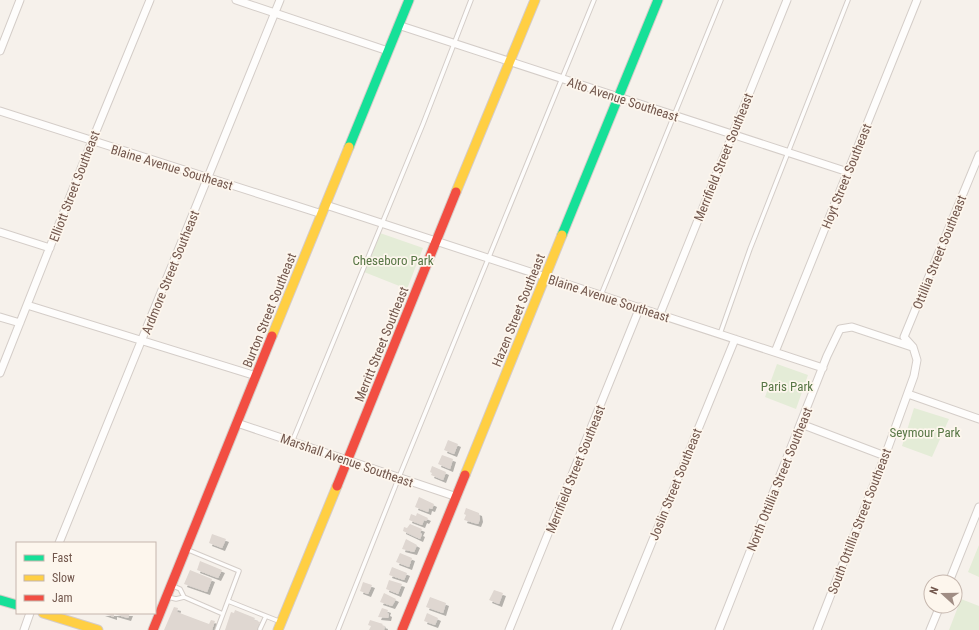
<svg xmlns="http://www.w3.org/2000/svg" width="979" height="630" font-family="'Roboto Condensed',sans-serif">
  <defs>
    <filter id="shadow"><feDropShadow dx="3" dy="3" stdDeviation="0" flood-color="#0004"/></filter>
  </defs>
  <rect width="100%" height="100%" fill="#f6f1eb"/>
  <path fill="#e4ecd7" d="M380 233 423 248 407 289 364 272Z
    M777 364 808 375 796 409 765 397Z
    M914 408 949 419 932 457 902 446Z
    M979 545V577L968 572Z
    M961 599 979 606V630H949Z"/>
  <path fill="#dfd7d1" filter="url(#shadow)" d="M448 440 458 444 454 454 444 450Z
    M442 455 453 459 450 469 438 464Z
    M432 466 446 472 443 480 431 475 432 473 430 472Z
    M419 497 434 504 432 509 429 508 428 512 415 507Z
    M466 508 479 513 480 519 478 524 464 520 466 515 464 514Z
    M417 513 428 518 426 521 424 520 422 525 409 520 411 514 416 516Z
    M410 524 422 529 420 533 422 534 420 539 403 531 404 527 407 528Z
    M212 534 226 539 222 548 209 543Z
    M406 539 417 545 414 552 402 549Z
    M400 553 412 558 409 567 396 562Z
    M200 561 222 570 218 578 197 570Z
    M392 567 407 573 404 580 389 575Z
    M190 570 212 579 207 592 184 584Z
    M389 580 402 584 398 594 386 589Z
    M363 582 372 585 368 594 360 591Z
    M494 590 503 593 499 604 489 600Z
    M384 593 396 599 392 606 380 602Z
    M430 597 446 603 443 613 426 607Z
    M174 607 178 608 177 612 209 624 211 620 215 621 212 630H164Z
    M382 608 388 610 387 613 389 614 388 618 378 617Z
    M235 610 255 618 254 620 260 622 257 630H225L231 612 234 613Z
    M102 613H130L128 618 114 614V617Z
    M427 613 438 618 435 625 424 621Z
    M370 620 383 624 382 625 385 626 384 630H369L371 626 368 625Z"/>
  <g fill="none" stroke-linecap="round" stroke-linejoin="round">
    <defs>
      <path id="lane" d="M601 295 721 0
        M720 334 750 249 848 0
        M292 442 423 124 471 0
        M186 549 239 571 217 630
        M173 586 180 589 184 597
        M168 597 176 599 184 597 223 614
        M228 601 281 622
        M260 629 266 616
        M338 630 399 477 594 0"/>
      <path id="street" d="M236 0 388 51
        M398 25 848 172
        M0 51 20 0
        M0 111 322 214
        M326 205 823 368
        M0 232 50 248
        M27 305 256 376
        M660 314 787 0
        M0 317 20 323
        M775 352 917 0
        M0 373 92 141 150 0
        M908 394 979 419
        M237 423 457 497
        M801 424 885 456
        M59 543 280 0
        M949 582 979 507
        M24 630 30 613
        M509 630 640 307
        M616 630 735 339
        M719 630 827 356 840 329 852 327 912 347
        M817 630 885 456 914 376 917 360 913 347 904 337 979 155
        M930 630 940 606"/>
      <path id="fast" d="M349 147 409 0
        M562 235 658 0
        M0 600 17 605"/>
      <path id="slow" d="M456 192 535 0
        M272 336 349 147
        M465 475 562 235
        M43 613 98 630
        M278 630 337 486"/>
      <path id="jam" d="M337 486 456 192
        M153 630 272 336
        M402 630 465 475"/>
    </defs>
    <use href="#lane" stroke="#d4cdc8" stroke-width="5.5"/>
    <use href="#street" stroke="#d4cdc8" stroke-width="9"/>
    <use href="#fast" stroke="#d5ccc8" stroke-width="11"/>
    <use href="#slow" stroke="#d5ccc8" stroke-width="11"/>
    <use href="#jam" stroke="#d5ccc8" stroke-width="11"/>
    <use href="#lane" stroke="#fefdfc" stroke-width="3.5"/>
    <use href="#street" stroke="#fefdfc" stroke-width="7"/>
    <use href="#fast" stroke="#16e098" stroke-width="9"/>
    <use href="#slow" stroke="#ffcf43" stroke-width="9"/>
    <use href="#jam" stroke="#f24e42" stroke-width="9"/>
  </g>
  <g text-anchor="middle" stroke-width="3.5" stroke-linejoin="round" paint-order="stroke">
    <g font-size="13" fill="#72574d" stroke="#fdf6ed">
      <text transform="translate(623 99) rotate(18)" y="5">Alto Avenue Southeast</text>
      <text transform="translate(723 157) rotate(-68)" y="5">Merrifield Street Southeast</text>
      <text transform="translate(172 167) rotate(17)" y="5">Blaine Avenue Southeast</text>
      <text transform="translate(846 176) rotate(-68)" y="5">Hoyt Street Southeast</text>
      <text transform="translate(74 186) rotate(-69)" y="5">Elliott Street Southeast</text>
      <text transform="translate(939 252) rotate(-68)" y="5">Ottillia Street Southeast</text>
      <text transform="translate(170 272) rotate(-68)" y="5">Ardmore Street Southeast</text>
      <text transform="translate(609 298) rotate(18)" y="5">Blaine Avenue Southeast</text>
      <text transform="translate(269 310) rotate(-68)" y="5">Burton Street Southeast</text>
      <text transform="translate(518 310) rotate(-68)" y="5">Hazen Street Southeast</text>
      <text transform="translate(381 344) rotate(-68)" y="5">Merritt Street Southeast</text>
      <text transform="translate(347 460) rotate(19)" y="5">Marshall Avenue Southeast</text>
      <text transform="translate(575 469) rotate(-68)" y="5">Merrifield Street Southeast</text>
      <text transform="translate(779 479) rotate(-68)" y="5">North Ottillia Street Southeast</text>
      <text transform="translate(675 484) rotate(-68)" y="5">Joslin Street Southeast</text>
      <text transform="translate(859 521) rotate(-69)" y="5">South Ottillia Street Southeast</text>
    </g>
    <g font-size="13" fill="#587746" stroke="#fdf6ed">
      <text x="393" y="265">Cheseboro Park</text>
      <text x="787" y="391">Paris Park</text>
      <text x="925" y="437">Seymour Park</text>
    </g>
  </g>
  <rect x="16" y="542" width="140" height="72" fill="#fdf6ed" stroke="#c5b6ad"/>
  <rect x="24" y="555" width="20" height="6" fill="#16e098" stroke="#c5b6ad"/>
  <text x="52" y="562" font-size="12" fill="#72574d">Fast</text>
  <rect x="24" y="575" width="20" height="6" fill="#ffcf43" stroke="#c5b6ad"/>
  <text x="52" y="582" font-size="12" fill="#72574d">Slow</text>
  <rect x="24" y="595" width="20" height="6" fill="#f24e42" stroke="#c5b6ad"/>
  <text x="52" y="602" font-size="12" fill="#72574d">Jam</text>
  <g transform="translate(943 594) rotate(291)"><circle r="19" fill="#fdf6ed" stroke="#c5b6ad"/>
  <path d="M0-3L7 15L0 10L-7 15Z" fill="#a08d84"/>
  <text y="-6" font-size="11" font-weight="bold" text-anchor="middle" fill="#72574d">N</text>
  </g>
</svg>
